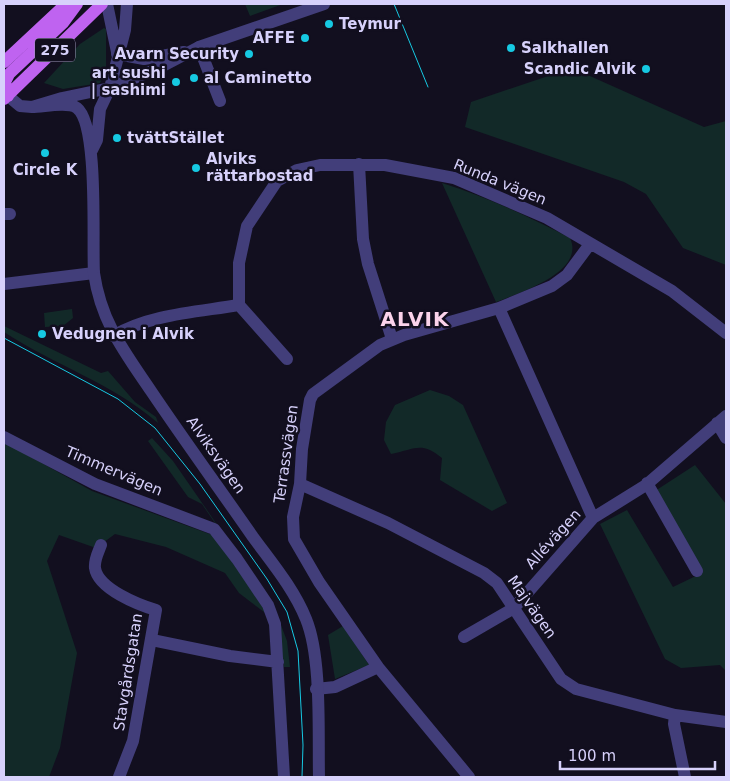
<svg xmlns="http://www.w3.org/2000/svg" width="730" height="781" font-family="'DejaVu Sans',sans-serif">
  <rect width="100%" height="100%" fill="#120f1f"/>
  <path fill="#122928" d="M245 4H283L250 16Z
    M104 28 106 29V72L100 83 63 89 44 83 80 44Z
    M572 68 704 127 726 121V265L683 248 646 194 624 182 465 127 471 102Z
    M442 183C487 197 528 216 570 238 586 272 519 293 496 302Z
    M72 309 73 318 63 326 45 327 44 313Z
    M4 326 101 373 108 371 135 402 156 417 158 423C112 383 54 365 4 332Z
    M430 390 449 396 463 405 507 503 492 511 440 480 442 458C422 441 415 449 391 454L384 440 386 422 395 405Z
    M152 438 173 461 207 510 276 612 287 641 290 667H284C277 602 237 557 202 504L188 497 148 441Z
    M4 442 92 491 215 536 268 615 239 593 225 573 166 547 115 534 96 548 59 535 47 561 77 653 60 748 49 777H4Z
    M695 465 726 504V671L720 665 681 668 665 659 600 524 627 510 673 587 700 574 655 491Z
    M343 626 369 665 335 679 328 635Z"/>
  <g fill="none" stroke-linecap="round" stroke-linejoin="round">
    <path stroke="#423e7a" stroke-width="12" d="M199 47 220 101
      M359 164 363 239 368 264 392 339
      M4 214H10
      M4 284 94 273
      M239 305V263L247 226 277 181 297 170 320 165H385L454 178 547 218 672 291 726 333
      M239 305 287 359
      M499 308 593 518
      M113 336C150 314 198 312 239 305
      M717 423 726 438
      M4 437 95 484 214 529 237 559 268 605 275 624 284 777
      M647 483 697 571
      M300 484 388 523 484 573 497 583 561 679 576 689 675 715 674 724 685 777
      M101 545C98 553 94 560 95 568 98 589 139 605 156 610L133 741 119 777
      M464 637 514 608 593 518 646 485 726 416
      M152 640 230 656 278 662
      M378 667 319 582 294 539 293 517 300 484 302 449 310 400 313 394 380 345 404 335 499 308 552 286 567 275 590 244
      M316 689 335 687 378 667 469 777
      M675 715 726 722"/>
    <path stroke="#423e7a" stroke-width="12" d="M107 4 117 52
      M117 54 144 59 184 52
      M8 96 20 106 32 107 62 98 110 88 157 69 199 47 324 4
      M32 107C44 107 68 101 77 108 99 125 92 243 94 273 101 322 124 351 151 391 184 440 219 488 253 537 272 563 294 589 306 619 322 658 318 733 319 777
      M92 150 97 140 100 109 110 88 125 30 127 4"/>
    <path stroke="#bf63f0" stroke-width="12" d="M4 62 66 4
      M8 96 5 82 9 74 63 23 77 4
      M4 99 102 4"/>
    <path stroke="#16c9e2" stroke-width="1" d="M394 4 428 87
      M4 338 118 399 155 428 200 484 267 579 287 612 298 651 303 745 302 777"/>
  </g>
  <g fill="#16c9e2" stroke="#120f1f" stroke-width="2">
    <circle cx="329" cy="24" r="5"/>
    <circle cx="305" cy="38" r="5"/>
    <circle cx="511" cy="48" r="5"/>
    <circle cx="249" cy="54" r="5"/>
    <circle cx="646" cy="69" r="5"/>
    <circle cx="194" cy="78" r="5"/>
    <circle cx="176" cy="82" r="5"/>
    <circle cx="117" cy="138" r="5"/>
    <circle cx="45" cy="153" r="5"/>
    <circle cx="196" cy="168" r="5"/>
    <circle cx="42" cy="334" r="5"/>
  </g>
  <g text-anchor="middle" stroke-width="5" stroke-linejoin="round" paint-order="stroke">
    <rect fill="#120f1f" stroke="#9c97b9" stroke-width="1" x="35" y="38.5" width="40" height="23" rx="4"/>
    <g font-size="14" font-weight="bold" fill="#d7d1fb">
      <text x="55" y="55">275</text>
    </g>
    <g font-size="15" font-weight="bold" fill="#d7d1fb" stroke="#120f1f" text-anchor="start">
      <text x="339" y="29">Teymur</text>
      <text x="295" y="43" text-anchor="end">AFFE</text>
      <text x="521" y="53">Salkhallen</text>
      <text x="239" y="59" text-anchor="end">Avarn Security</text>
      <text x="636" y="74" text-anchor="end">Scandic Alvik</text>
      <text x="166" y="78" text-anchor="end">art sushi<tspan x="166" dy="17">| sashimi</tspan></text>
      <text x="204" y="83">al Caminetto</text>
      <text x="127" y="143">tvättStället</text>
      <text x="206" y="164">Alviks<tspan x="206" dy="17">rättarbostad</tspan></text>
      <text x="45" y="175" text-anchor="middle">Circle K</text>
      <text x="52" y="339">Vedugnen i Alvik</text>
    </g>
    <g font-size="15" fill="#d7d1fb" stroke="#120f1f">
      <text transform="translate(500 182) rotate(22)" y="5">Runda vägen</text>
      <text transform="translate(286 454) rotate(-82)" y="5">Terrassvägen</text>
      <text transform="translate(216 455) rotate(55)" y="5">Alviksvägen</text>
      <text transform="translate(114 471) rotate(23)" y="5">Timmervägen</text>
      <text transform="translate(553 539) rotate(-48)" y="5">Allévägen</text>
      <text transform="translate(532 607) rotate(55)" y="5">Majvägen</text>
      <text transform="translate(128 672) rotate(-81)" y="5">Stavgårdsgatan</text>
    </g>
    <g font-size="20" font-weight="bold" letter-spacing="1" fill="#fbd3eb" stroke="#120f1f">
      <text x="415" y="326">ALVIK</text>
    </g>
  </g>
  <rect width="730" height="781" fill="none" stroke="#d7d1fb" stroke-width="10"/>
  <path d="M560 761v8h155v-8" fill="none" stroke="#d7d1fb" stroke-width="2.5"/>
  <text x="568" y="761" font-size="15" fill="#d7d1fb" stroke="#120f1f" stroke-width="4" paint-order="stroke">100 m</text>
</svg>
